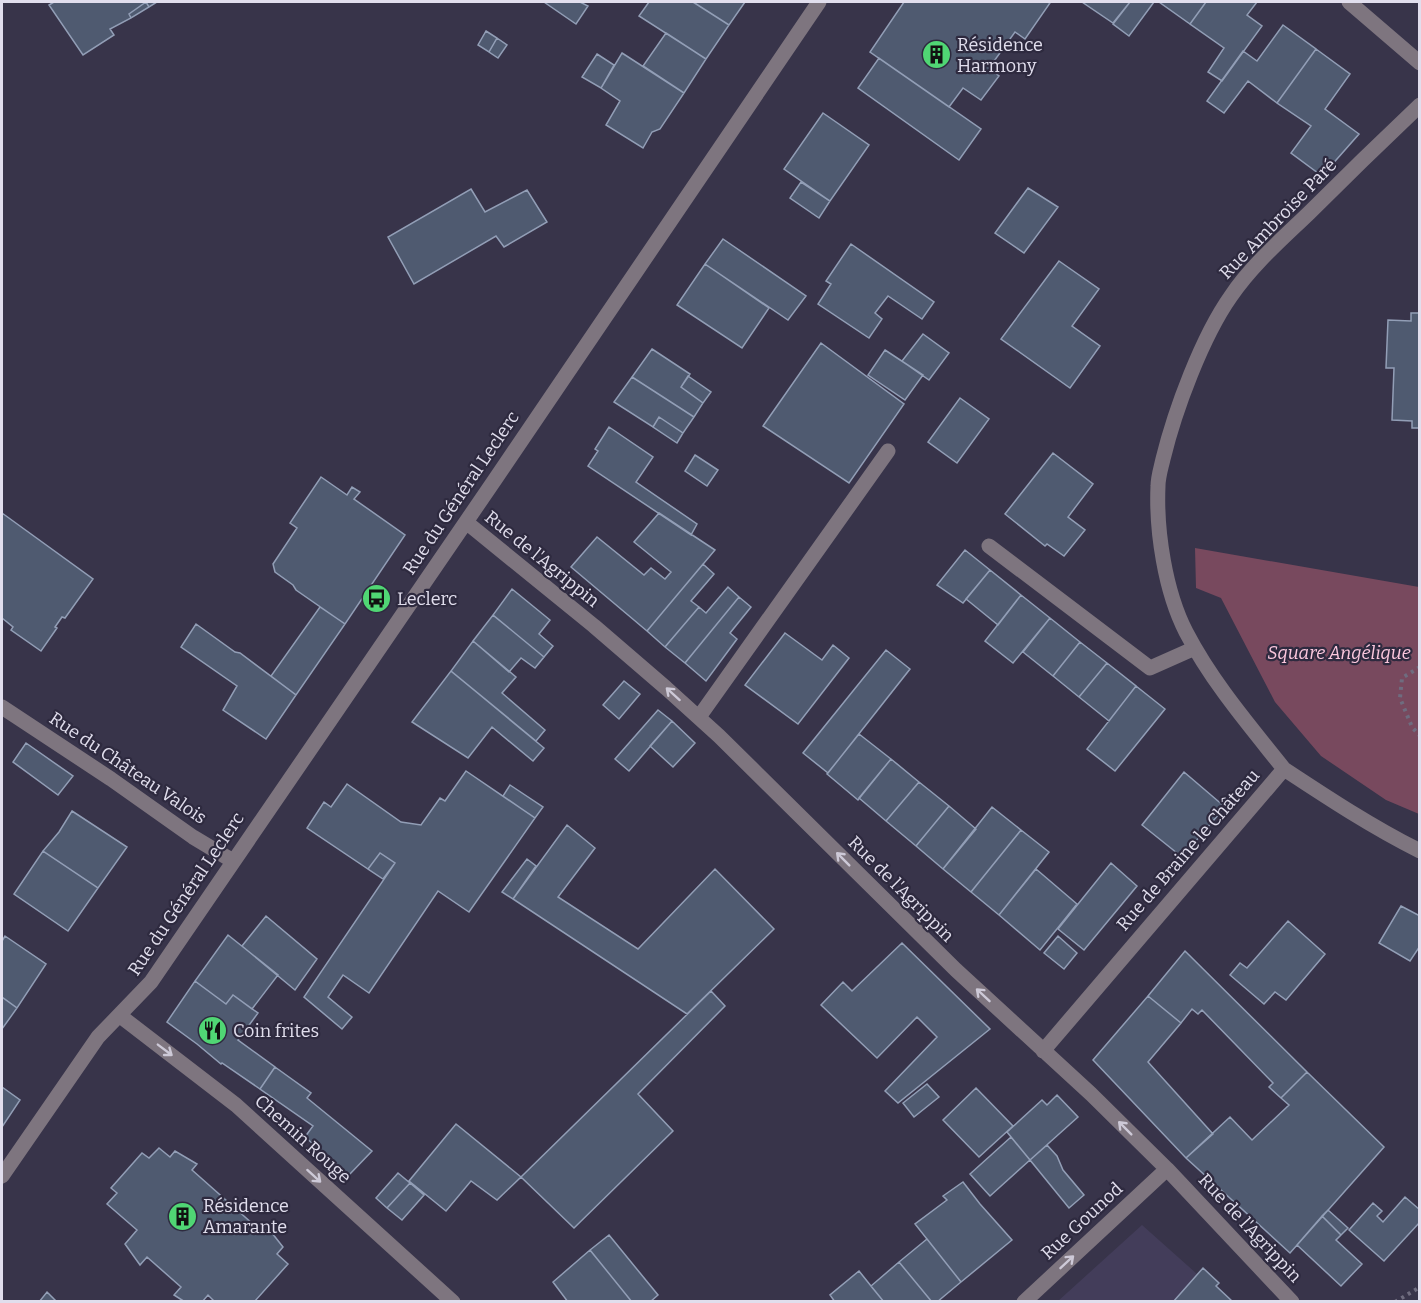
<svg xmlns="http://www.w3.org/2000/svg" width="1421" height="1303" font-family="Bitter,serif">
  <rect width="100%" height="100%" fill="#38344a"/>
  <path fill="#433d5a" d="M1142 1225 1197 1274 1203 1268 1219 1283 1216 1286 1233 1301 1057 1302Z"/>
  <path fill="#78495e" d="M1195 548 1419 587V814L1386 800 1321 756 1275 702 1221 598 1196 588Z"/>
  <path fill="#4f5a70" stroke="#929eb6" stroke-width="1.5" d="M54 2H157L149 7 146 2 129 14 131 18 110 29 114 35 83 55 49 5Z
    M146 2 149 7 131 18 129 14Z
    M544 2H580L588 6 576 24Z
    M649 2H693L729 25 706 59 639 16Z
    M693 2H745L729 25Z
    M904 2H1047L1050 3 1025 39 1015 32 989 68 999 76 981 100 963 88 949 107 870 52Z
    M1082 2H1130L1113 23Z
    M1130 2H1154L1129 36 1113 24Z
    M1159 2H1206L1190 24Z
    M1206 2H1257L1247 15 1262 26 1222 81 1208 72 1224 48 1190 24Z
    M1283 25 1316 49 1277 103 1248 81 1224 113 1207 101 1243 51 1257 61Z
    M486 31 497 38 489 52 478 45Z
    M666 33 706 59 684 93 643 66Z
    M497 38 507 45 498 58 489 52Z
    M1316 49 1350 74 1325 109 1359 134 1322 176 1291 153 1311 126 1277 103Z
    M622 53 684 93 660 129 652 132 643 148 606 125 620 101 601 88Z
    M597 54 614 65 601 88 582 77Z
    M879 58 981 129 959 160 858 88Z
    M823 113 869 145 830 201 784 169Z
    M801 182 830 201 819 218 790 198Z
    M1028 188 1058 207 1024 253 995 233Z
    M471 189 485 212 527 190 547 222 504 247 496 236 414 284 388 237Z
    M723 239 806 296 788 320 705 264Z
    M851 244 934 302 922 319 888 296 875 313 882 319 869 338 818 304 831 284 826 281Z
    M1059 261 1099 289 1072 326 1100 346 1070 388 1001 339Z
    M705 264 769 308 742 348 677 305Z
    M1411 313H1420V428H1412V421L1392 420 1394 368H1386L1388 320 1411 321Z
    M923 334 949 353 929 380 902 361Z
    M821 343 904 404 849 483 763 426Z
    M652 349 690 374 681 387 703 403 694 417 632 377Z
    M885 350 923 375 905 400 868 375Z
    M688 376 711 392 703 403 681 387Z
    M632 377 694 417 683 433 659 417 653 427 614 402Z
    M960 398 989 419 957 463 928 442Z
    M659 417 683 433 677 443 653 427Z
    M609 427 653 457 636 482 697 524 691 535 588 466 598 451 595 449Z
    M1053 453 1093 484 1068 517 1085 530 1064 556 1047 544 1045 546 1005 514Z
    M695 455 718 470 707 486 685 471Z
    M321 477 347 495 352 487 360 492 354 499 405 535 345 624 296 590 293 585 275 572 273 564 297 528 290 523Z
    M2 513 93 579 65 618 62 617 55 627 57 628 41 651 11 630 13 627 2 618Z
    M659 513 715 550 647 631 571 567 597 537 644 575 651 568 665 579 671 572 634 542Z
    M965 550 990 570 963 603 937 585Z
    M703 564 714 574 691 601 699 607 665 647 647 631Z
    M990 570 1021 595 998 625 966 599Z
    M728 587 739 597 685 663 665 647 699 607 706 613Z
    M512 589 550 620 539 634 553 646 544 657 493 615Z
    M1021 595 1050 618 1013 663 985 641Z
    M739 597 751 607 730 633 737 639 706 681 685 663Z
    M320 607 345 624 296 695 271 676Z
    M493 615 544 657 535 668 521 658 509 672 473 641Z
    M1050 618 1080 642 1053 676 1023 652Z
    M196 624 235 652 240 653 296 695 266 739 223 710 237 686 181 647Z
    M785 633 822 660 833 645 849 658 798 724 745 685Z
    M473 641 516 677 502 693 545 730 536 741 451 671Z
    M1080 642 1107 663 1079 697 1053 676Z
    M886 650 910 669 828 773 803 753Z
    M1107 663 1136 686 1109 721 1079 697Z
    M451 671 544 748 533 761 492 727 468 758 412 722Z
    M624 681 640 694 619 719 603 705Z
    M1136 686 1165 709 1115 771 1087 749Z
    M658 710 672 721 629 771 615 759Z
    M672 721 695 743 673 767 650 746Z
    M859 734 891 759 858 800 827 774Z
    M26 743 73 776 58 795 13 762Z
    M891 759 919 782 886 821 859 798Z
    M466 771 535 818 469 912 438 891 369 993 343 975 328 997 352 1017 342 1029 304 997 395 863 380 853 368 869 307 828 324 802 331 807 347 784 401 822 421 825 440 798 445 801Z
    M1184 772 1225 807 1182 857 1142 825Z
    M919 782 949 806 916 846 886 821Z
    M510 785 543 807 535 818 503 796Z
    M949 806 976 829 943 869 916 846Z
    M992 807 1021 830 971 892 943 869Z
    M72 811 127 847 98 888 43 851 59 832Z
    M567 825 595 848 558 897 638 949 715 869 774 929 687 1014 513 899Z
    M1021 830 1049 852 999 915 971 892Z
    M43 851 98 888 68 931 14 894Z
    M380 853 395 863 383 879 368 869Z
    M527 859 536 866 513 899 502 892Z
    M1111 863 1137 886 1084 950 1058 929Z
    M1036 869 1077 904 1040 950 999 915Z
    M1401 906 1420 916V946L1410 961 1379 943Z
    M266 916 317 959 295 990 242 946Z
    M1288 921 1325 954 1286 1000 1275 992 1264 1004 1230 975 1240 963 1247 968Z
    M228 935 278 975 252 1009 233 995 226 1004 195 981Z
    M5 936 46 964 17 1008 2 997V941Z
    M1058 936 1077 953 1064 969 1044 953Z
    M902 943 990 1029 898 1103 885 1091 937 1037 917 1017 877 1058 821 1005 843 982 852 991Z
    M1185 951 1307 1072 1281 1098 1269 1087 1273 1083 1202 1010 1198 1014 1192 1009 1181 1023 1148 996Z
    M195 981 226 1004 233 995 258 1013 238 1040 275 1067 260 1089 222 1063 221 1064 197 1044 167 1022Z
    M711 991 725 1006 638 1094 673 1131 574 1228 521 1177Z
    M1148 996 1181 1023 1148 1062 1213 1134 1186 1158 1093 1060Z
    M2 997 17 1008 2 1029Z
    M275 1067 311 1093 307 1098 372 1151 349 1175 305 1137 313 1126 260 1089Z
    M1307 1072 1384 1147 1290 1253 1186 1158 1230 1117 1252 1140 1289 1105 1281 1098Z
    M927 1084 939 1097 914 1117 903 1103Z
    M2 1087 20 1100 2 1127Z
    M976 1088 1013 1126 979 1157 943 1120Z
    M1057 1095 1078 1117 1030 1160 1007 1132 1042 1100 1047 1105Z
    M456 1124 521 1177 497 1200 471 1181 446 1211 409 1181Z
    M1011 1137 1030 1160 990 1196 970 1174Z
    M1047 1145 1057 1156 1063 1170 1084 1195 1069 1208 1030 1160Z
    M159 1148 170 1157 175 1151 197 1164 192 1170 263 1233 268 1228 283 1247 277 1254 288 1264 254 1302H215L208 1295 202 1302H185L174 1295 181 1287 147 1257 140 1265 125 1244 137 1230 107 1204 117 1193 111 1188 142 1153 149 1158Z
    M398 1173 410 1183 387 1208 376 1198Z
    M963 1182 980 1204 1012 1240 961 1282 915 1224 947 1200 943 1196Z
    M410 1183 424 1195 402 1220 387 1208Z
    M1405 1197 1420 1210V1222L1384 1261 1349 1230 1373 1203 1382 1211 1377 1216 1383 1222Z
    M1328 1210 1348 1228 1341 1235 1322 1216Z
    M1322 1216 1341 1235 1336 1240 1362 1264 1341 1286 1297 1245Z
    M609 1235 658 1295 650 1302H632L590 1250Z
    M927 1239 961 1282 937 1302H932L899 1262Z
    M590 1250 632 1302H568L553 1282Z
    M899 1262 932 1302H884L871 1286Z
    M1203 1268 1219 1283 1216 1286 1233 1302H1173Z
    M859 1271 871 1286 884 1302H835L830 1295Z
    M47 1292 57 1302H39Z"/>
  <g fill="none" stroke-linecap="round" stroke-linejoin="round">
    <path stroke="#6f6c7f" stroke-width="4" stroke-dasharray="3 4.5" stroke-linecap="butt" d="M1420 667 1402 678 1400 698 1412 727 1420 736
      M1395 1302 1420 1287"/>
    <path stroke="#7e757f" stroke-width="15" d="M1349 2 1420 63
      M466 522 594 626 666 688 719 736 956 970 1091 1094 1167 1169 1292 1302
      M989 546 1150 668 1195 648
      M2 707 111 779 193 837 233 861
      M699 717 888 451
      M1284 769C1249 725 1212 682 1186 632 1165 591 1156 531 1158 486 1158 477 1161 468 1163 459 1175 410 1202 337 1231 296 1252 265 1282 239 1309 213 1345 177 1382 141 1420 105
      M119 1015 236 1105 453 1302
      M1043 1051 1284 769C1328 798 1372 827 1420 851
      M2 1176 98 1037 151 982 494 481 819 2
      M1024 1302 1167 1169"/>
  </g>
  <defs><path id="oneway-shaft" d="M-6 0H5M1.5-3L5.5 0L1.5 3" fill="none" stroke-width="1.6" stroke-linecap="round" stroke-linejoin="round" transform="scale(1.5)"/></defs>
  <g stroke="#cdc9d7">
    <use href="#oneway-shaft" transform="translate(673 694) rotate(-138)"/>
    <use href="#oneway-shaft" transform="translate(843 859) rotate(-135)"/>
    <use href="#oneway-shaft" transform="translate(983 995) rotate(-137)"/>
    <use href="#oneway-shaft" transform="translate(165 1050) rotate(37)"/>
    <use href="#oneway-shaft" transform="translate(1125 1128) rotate(-135)"/>
    <use href="#oneway-shaft" transform="translate(314 1176) rotate(42)"/>
    <use href="#oneway-shaft" transform="translate(1067 1262) rotate(-43)"/>
  </g>
  <defs>
    <symbol id="building-disc" viewBox="-11 -11 22 22"><circle r="9.5" fill="#50d674" stroke="#2e2a3f"/><path d="M-4-6H4V6H1V3H-1V6H-4ZM-2.5-4.3h1.7v1.8h-1.7ZM.8-4.3h1.7v1.8H.8ZM-2.5-1h1.7V.8h-1.7ZM.8-1h1.7V.8H.8Z" fill="#111"/></symbol>
    <symbol id="bus-disc" viewBox="-11 -11 22 22"><circle r="9.5" fill="#50d674" stroke="#2e2a3f"/><path d="M-5-6H5V4H4V6H2V4H-2V6H-4V4H-5ZM-3.5-4V0h7V-4ZM-3.5 1.2v1.5H-2V1.2ZM2 1.2v1.5H3.5V1.2Z" fill="#111"/></symbol>
    <symbol id="restaurant-disc" viewBox="-11 -11 22 22"><circle r="9.5" fill="#50d674" stroke="#2e2a3f"/><path d="M-5-6h1v4h1v-4h1v4h1v-4h1v5L-1.5 .5V6h-2V.5L-5-1ZM5-6V6H3V1.5H1.5Q1.5-4 5-6Z" fill="#111"/></symbol>
  </defs>
  <g fill-rule="evenodd">
    <use href="#building-disc" x="920" y="38" width="33" height="33"/>
    <use href="#bus-disc" x="360" y="582" width="33" height="33"/>
    <use href="#restaurant-disc" x="196" y="1014" width="33" height="33"/>
    <use href="#building-disc" x="166" y="1200" width="33" height="33"/>
  </g>
  <g text-anchor="middle" stroke-width="4.5" stroke-linejoin="round" paint-order="stroke">
    <g font-size="18" fill="#e1deed" stroke="#2e2a3f" text-anchor="start">
      <text x="957" y="51">Résidence<tspan x="957" dy="21">Harmony</tspan></text>
      <text x="397" y="605">Leclerc</text>
      <text x="233" y="1037">Coin frites</text>
      <text x="203" y="1212">Résidence<tspan x="203" dy="21">Amarante</tspan></text>
    </g>
    <g font-size="18" fill="#e1deed" stroke="#2e2a3f">
      <text transform="translate(1278 219) rotate(-46)" y="6">Rue Ambroise Paré</text>
      <text transform="translate(461 493) rotate(-56)" y="6">Rue du Général Leclerc</text>
      <text transform="translate(542 559) rotate(39)" y="6">Rue de l'Agrippin</text>
      <text transform="translate(128 768) rotate(34)" y="6">Rue du Château Valois</text>
      <text transform="translate(1188 850) rotate(-49)" y="6">Rue de Braine le Château</text>
      <text transform="translate(901 889) rotate(45)" y="6">Rue de l'Agrippin</text>
      <text transform="translate(186 894) rotate(-56)" y="6">Rue du Général Leclerc</text>
      <text transform="translate(303 1139) rotate(42)" y="6">Chemin Rouge</text>
      <text transform="translate(1082 1221) rotate(-43)" y="6">Rue Gounod</text>
      <text transform="translate(1250 1228) rotate(47)" y="6">Rue de l'Agrippin</text>
    </g>
    <g font-size="18" font-style="italic" fill="#fcc8de" stroke="#2e2a3f">
      <text x="1339" y="659">Square Angélique</text>
    </g>
  </g>
  <rect width="1421" height="1303" fill="none" stroke="#e1deed" stroke-width="6"/>
</svg>
